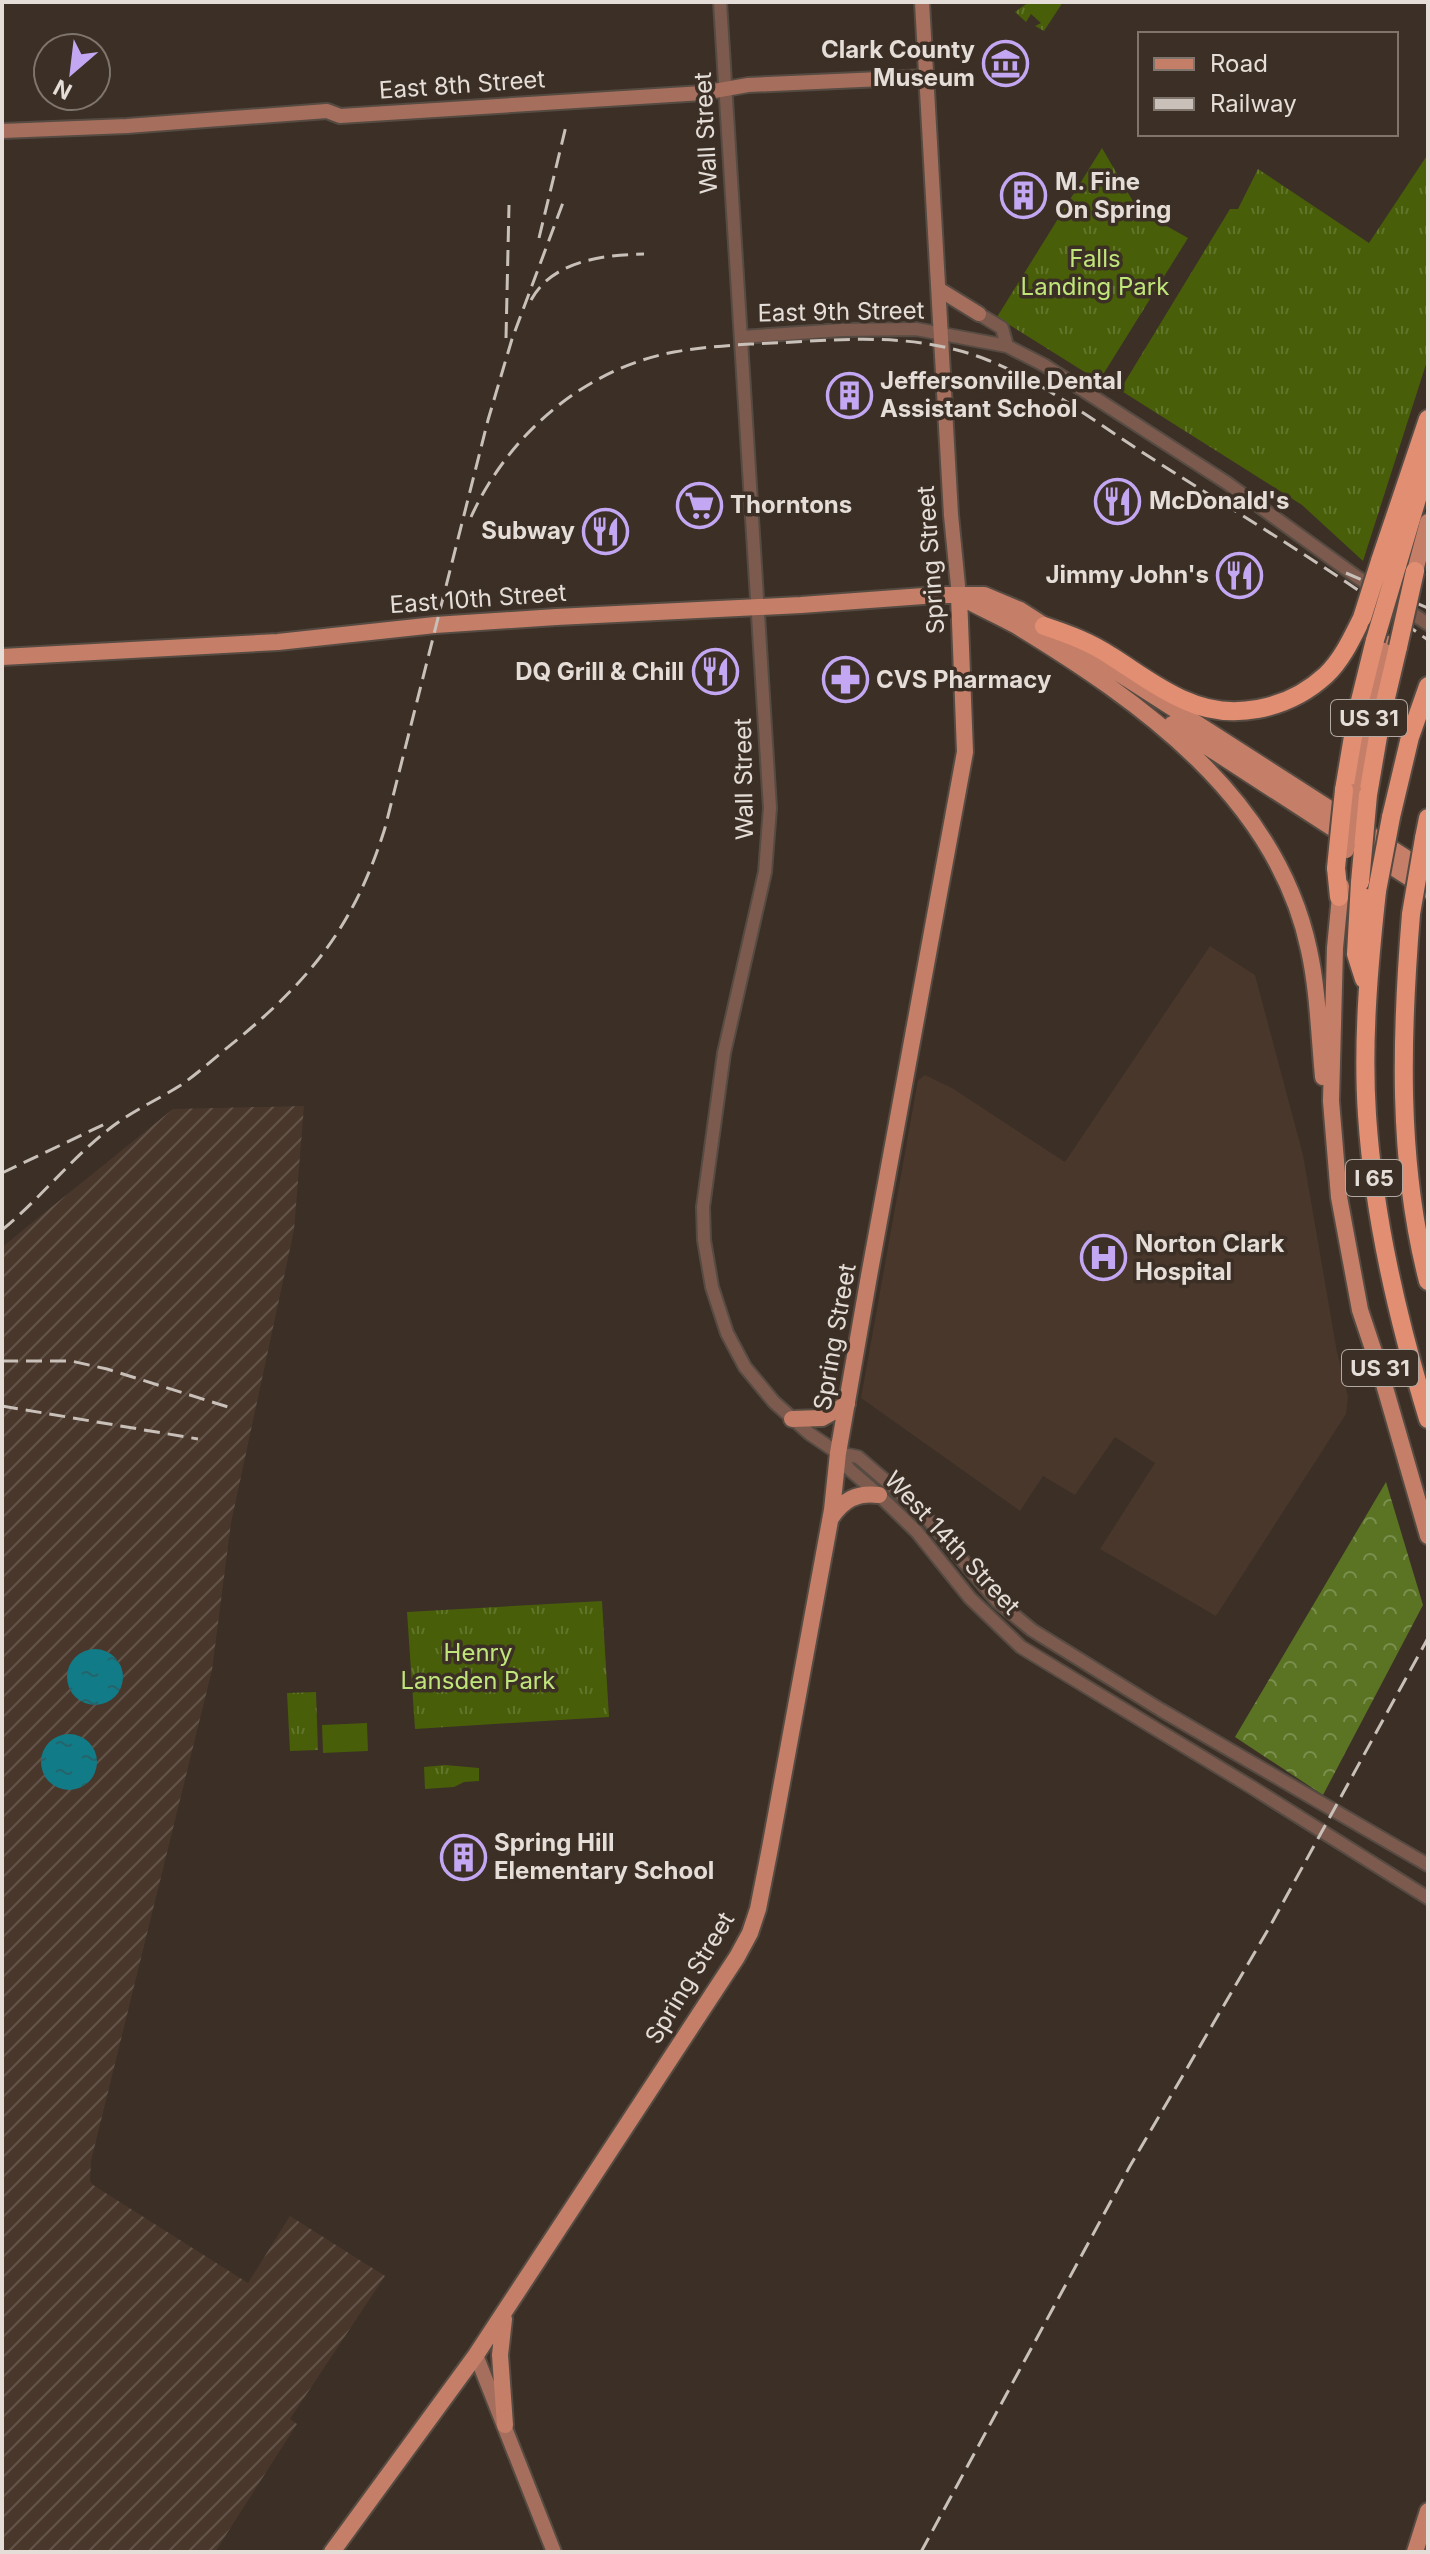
<svg xmlns="http://www.w3.org/2000/svg" width="1430" height="2554" font-family="Inter,sans-serif">
  <defs>
    <pattern id="industrial-furrows" width="10" height="10" patternUnits="userSpaceOnUse" patternTransform="scale(2)"><rect width="10" height="10" fill="#49372b"/><path d="M-1 1l2-2M0 10L10 0M9 11l2-2" fill="none" stroke="#635449"/></pattern>
    <pattern id="grass-tufts" width="24" height="20" patternUnits="userSpaceOnUse" patternTransform="scale(2)"><rect width="24" height="20" fill="#485e09"/><path d="M3 7l-1-3M5 7V3M7 7l1-3M15 17l-1-3M17 17v-4M19 17l1-3" fill="none" stroke="#62752c"/></pattern>
    <pattern id="forest-crowns" width="20" height="18" patternUnits="userSpaceOnUse" patternTransform="scale(2)"><rect width="20" height="18" fill="#5b7423"/><path d="M2 6a3 3 0 1 1 6 0M12 15a3 3 0 1 1 6 0" fill="none" stroke="#7a8e4d"/></pattern>
    <pattern id="water-ripples" width="26" height="14" patternUnits="userSpaceOnUse" patternTransform="scale(2)"><rect width="26" height="14" fill="#117b88"/><path d="M2 4q2-2 4 0t4 0M15 11q2-2 4 0t4 0" fill="none" stroke="#26646b"/></pattern>
  </defs>
  <rect width="100%" height="100%" fill="#3b2f26"/>
  <path fill="url(#industrial-furrows)" d="M304 1106 294 1230 231 1523 212 1670 91 2161 90 2181 93 2185 248 2283 290 2216 385 2276 290 2419 297 2424 215 2552H2V1247L173 1109Z"/>
  <path fill="#49372b" d="M1210 946 1255 975 1303 1155 1337 1352 1348 1397 1346 1414 1216 1616 1100 1549 1155 1463 1115 1437 1075 1495 1043 1476 1020 1511 861 1398 918 1080 925 1075 952 1088 1065 1162Z"/>
  <path fill="url(#grass-tufts)" d="M1029 2H1063L1044 31 1035 26 1041 23 1031 14 1026 22 1015 12Z
    M1102 148 1138 210 1188 238 1099 381 997 317Z
    M1428 154V358L1363 561 1302 505 1120 390 1230 209H1238L1258 169 1369 243Z
    M602 1601 609 1717 415 1729 407 1612Z
    M316 1692 318 1750 290 1751 287 1693Z
    M445 1765 479 1768V1781L464 1782 454 1787 425 1789 424 1767Z"/>
  <path fill="url(#forest-crowns)" d="M1386 1482 1423 1605 1323 1795 1235 1737Z"/>
  <path fill="#485e09" d="M367 1723 368 1751 323 1753 322 1725Z"/>
  <path fill="url(#water-ripples)" d="M67 1677a28 28 0 1 1 56 0a28 28 0 1 1-56 0Z
    M41 1762a28 28 0 1 1 56 0a28 28 0 1 1-56 0Z"/>
  <g fill="none" stroke-linecap="round" stroke-linejoin="round">
    <defs>
      <path id="tertiary" d="M720 2 770 808 765 872 724 1053 703 1207 704 1240 712 1287 727 1333 745 1367 774 1402 810 1434 838 1453 858 1457 908 1500 926 1517 997 1601 1032 1630 1161 1710 1428 1865
        M979 314 1002 328 1007 346
        M742 337 842 330 916 329 1007 346 1044 365 1227 483 1357 577 1428 624
        M838 1453 849 1469 879 1495 917 1532 970 1598 1021 1647 1253 1788 1428 1898"/>
      <path id="secondary" d="M922 2 951 515 959 596
        M2 131 127 126 327 111 340 116 703 93 748 85 926 77
        M940 290 979 314
        M476 2355 554 2552"/>
      <path id="primary" d="M1415 571 1428 522
        M961 597C978 607 997 615 1015 625 1140 701 1277 797 1309 950 1318 991 1319 1035 1323 1077
        M2 657 278 642 435 625 556 617 801 605 937 595H984L1020 610 1428 872
        M1172 724 1428 890
        M1354 792 1370 715 1389 644
        M1341 886 1335 948 1331 1101 1339 1197 1360 1310 1379 1367 1428 1536
        M792 1419 822 1418 847 1404
        M831 1518C843 1500 857 1492 879 1495
        M504 2319 500 2355 505 2425
        M332 2552 476 2355 737 1957 750 1933 758 1909 770 1848 832 1510 838 1453 869 1276 965 752 959 596
        M1415 2552 1428 2511"/>
      <path id="motorway" d="M1380 561 1428 419
        M1397 566 1428 462
        M1044 626C1068 634 1090 642 1111 656 1135 671 1158 689 1184 700 1231 722 1288 710 1326 675 1342 660 1352 638 1362 618
        M1344 790 1357 713 1375 640
        M1368 795 1381 719 1398 647
        M1391 817 1410 737 1428 686
        M1424 838 1428 818
        M1336 868 1339 897
        M1360 882 1356 954 1364 979
        M1377 891C1369 964 1362 1041 1367 1115 1374 1219 1398 1320 1428 1419
        M1411 914C1401 1036 1397 1162 1428 1281"/>
    </defs>
    <use href="#tertiary" stroke="#564b42" stroke-width="16"/>
    <use href="#secondary" stroke="#564b42" stroke-width="18"/>
    <use href="#primary" stroke="#564b42" stroke-width="20"/>
    <use href="#motorway" stroke="#564b42" stroke-width="22"/>
    <use href="#tertiary" stroke="#7c5a4e" stroke-width="12"/>
    <use href="#secondary" stroke="#a66f5d" stroke-width="14"/>
    <use href="#primary" stroke="#c57f68" stroke-width="16"/>
    <use href="#motorway" stroke="#e28e72" stroke-width="18"/>
    <path stroke="#c8c0b9" stroke-width="3" stroke-dasharray="16 8" stroke-linecap="butt" d="M539 238 567 122
      M531 300C553 260 604 255 644 254
      M506 338 509 205
      M471 517C509 434 584 369 674 352 713 345 754 344 794 342 860 338 922 335 985 359 1042 381 1094 421 1145 454 1213 498 1282 539 1349 584 1376 602 1401 621 1428 640
      M1346 573 1428 608
      M2 1173 107 1123
      M2 1230C41 1198 72 1157 113 1126 134 1110 159 1099 181 1085 201 1071 219 1054 238 1039 314 976 355 923 385 828L488 420 512 339 564 200
      M2 1361H71L107 1369 228 1407
      M2 1406 198 1439
      M921 2552 1130 2166 1269 1928 1428 1638"/>
    <defs>
      <path id="primary-bridge" d="M1346 850 1354 792"/>
      <path id="motorway-bridge" d="M1362 618 1380 561
        M1375 640 1397 566
        M1398 647 1415 571
        M1336 868 1344 790
        M1360 882 1368 795
        M1377 891 1391 817
        M1411 914 1424 838"/>
    </defs>
    <use href="#primary-bridge" stroke="#564b42" stroke-width="20" stroke-linecap="butt"/>
    <use href="#motorway-bridge" stroke="#564b42" stroke-width="22" stroke-linecap="butt"/>
    <use href="#primary-bridge" stroke="#c57f68" stroke-width="16"/>
    <use href="#motorway-bridge" stroke="#e28e72" stroke-width="18"/>
  </g>
  <defs>
    <symbol id="museum-ring" viewBox="-11 -11 22 22"><circle r="9.5" fill="#3b2f26" stroke="#c3a7f2" stroke-width="1.5"/><path d="M0-6L6-3V-2H-6V-3ZM-5-1h2V3h-2ZM-1-1h2V3h-2ZM3-1h2V3H3ZM-6 4H6V6H-6Z" fill="#c3a7f2"/></symbol>
    <symbol id="building-ring" viewBox="-11 -11 22 22"><circle r="9.5" fill="#3b2f26" stroke="#c3a7f2" stroke-width="1.5"/><path d="M-4-6H4V6H1V3H-1V6H-4ZM-2.5-4.3h1.7v1.8h-1.7ZM.8-4.3h1.7v1.8H.8ZM-2.5-1h1.7V.8h-1.7ZM.8-1h1.7V.8H.8Z" fill="#c3a7f2"/></symbol>
    <symbol id="restaurant-ring" viewBox="-11 -11 22 22"><circle r="9.5" fill="#3b2f26" stroke="#c3a7f2" stroke-width="1.5"/><path d="M-5-6h1v4h1v-4h1v4h1v-4h1v5L-1.5 .5V6h-2V.5L-5-1ZM5-6V6H3V1.5H1.5Q1.5-4 5-6Z" fill="#c3a7f2"/></symbol>
    <symbol id="supermarket-ring" viewBox="-11 -11 22 22"><circle r="9.5" fill="#3b2f26" stroke="#c3a7f2" stroke-width="1.5"/><path d="M-6-5.5h2.5l.6 2H6L4.5 2H-2.5L-4.4-4H-6ZM-1.5 3.2a1.3 1.3 0 1 0 .1 0ZM3 3.2a1.3 1.3 0 1 0 .1 0Z" fill="#c3a7f2"/></symbol>
    <symbol id="pharmacy-ring" viewBox="-11 -11 22 22"><circle r="9.5" fill="#3b2f26" stroke="#c3a7f2" stroke-width="1.5"/><path d="M-2-6h4v4h4v4h-4v4h-4v-4h-4v-4h4Z" fill="#c3a7f2"/></symbol>
    <symbol id="hospital-ring" viewBox="-11 -11 22 22"><circle r="9.5" fill="#3b2f26" stroke="#c3a7f2" stroke-width="1.5"/><path d="M-5-5h3v3.5h4V-5h3V5h-3V1.5h-4V5h-3Z" fill="#c3a7f2"/></symbol>
  </defs>
  <g fill-rule="evenodd">
    <use href="#museum-ring" x="980" y="38" width="51" height="51"/>
    <use href="#building-ring" x="998" y="170" width="51" height="51"/>
    <use href="#building-ring" x="824" y="370" width="51" height="51"/>
    <use href="#restaurant-ring" x="1092" y="476" width="51" height="51"/>
    <use href="#supermarket-ring" x="674" y="480" width="51" height="51"/>
    <use href="#restaurant-ring" x="580" y="506" width="51" height="51"/>
    <use href="#restaurant-ring" x="1214" y="550" width="51" height="51"/>
    <use href="#restaurant-ring" x="690" y="646" width="51" height="51"/>
    <use href="#pharmacy-ring" x="820" y="654" width="51" height="51"/>
    <use href="#hospital-ring" x="1078" y="1232" width="51" height="51"/>
    <use href="#building-ring" x="438" y="1832" width="51" height="51"/>
  </g>
  <g text-anchor="middle" stroke-width="7" stroke-linejoin="round" paint-order="stroke">
    <g fill="#3b2f26" stroke="#b2a9a2" stroke-width="2">
      <rect x="1331" y="700" width="76" height="36" rx="6"/>
      <rect x="1346" y="1160" width="56" height="36" rx="6"/>
      <rect x="1342" y="1350" width="76" height="36" rx="6"/>
    </g>
    <g font-size="22" font-weight="bold" fill="#e5ddd7">
      <text x="1369" y="726">US 31</text>
      <text x="1374" y="1186">I 65</text>
      <text x="1380" y="1376">US 31</text>
    </g>
    <g font-size="24" font-weight="bold" fill="#e5ddd7" stroke="#3b2f26" text-anchor="start">
      <text x="975" y="58" text-anchor="end">Clark County<tspan x="975" dy="28">Museum</tspan></text>
      <text x="1055" y="190">M. Fine<tspan x="1055" dy="28">On Spring</tspan></text>
      <text x="880" y="389">Jeffersonville Dental<tspan x="880" dy="28">Assistant School</tspan></text>
      <text x="1149" y="509">McDonald's</text>
      <text x="730" y="513">Thorntons</text>
      <text x="575" y="539" text-anchor="end">Subway</text>
      <text x="1209" y="583" text-anchor="end">Jimmy John's</text>
      <text x="684" y="680" text-anchor="end">DQ Grill &amp; Chill</text>
      <text x="876" y="688">CVS Pharmacy</text>
      <text x="1135" y="1252">Norton Clark<tspan x="1135" dy="28">Hospital</tspan></text>
      <text x="494" y="1851">Spring Hill<tspan x="494" dy="28">Elementary School</tspan></text>
    </g>
    <g font-size="24" fill="#e5ddd7" stroke="#3b2f26">
      <text transform="translate(462 85) rotate(-4)" y="8">East 8th Street</text>
      <text transform="translate(706 133) rotate(-93)" y="8">Wall Street</text>
      <text transform="translate(841 312) rotate(-1)" y="8">East 9th Street</text>
      <text transform="translate(931 560) rotate(-94)" y="8">Spring Street</text>
      <text transform="translate(478 599) rotate(-4)" y="8">East 10th Street</text>
      <text transform="translate(744 779) rotate(-91)" y="8">Wall Street</text>
      <text transform="translate(835 1337) rotate(-80)" y="8">Spring Street</text>
      <text transform="translate(952 1543) rotate(47)" y="8">West 14th Street</text>
      <text transform="translate(690 1978) rotate(-59)" y="8">Spring Street</text>
    </g>
    <g font-size="24" fill="#c0e57a" stroke="#3b2f26">
      <text x="1095" y="267">Falls<tspan x="1095" dy="28">Landing Park</tspan></text>
      <text x="478" y="1661">Henry<tspan x="478" dy="28">Lansden Park</tspan></text>
    </g>
  </g>
  <rect width="1430" height="2554" fill="none" stroke="#e5ddd7" stroke-width="8"/>
  <rect x="1138" y="32" width="260" height="104" fill="#3b2f26" stroke="#7f756d" stroke-width="2"/>
  <rect x="1154" y="58" width="40" height="12" fill="#c57f68" stroke="#7f756d" stroke-width="2"/>
  <text x="1210" y="72" font-size="24" fill="#e5ddd7">Road</text>
  <rect x="1154" y="98" width="40" height="12" fill="#c8c0b9" stroke="#7f756d" stroke-width="2"/>
  <text x="1210" y="112" font-size="24" fill="#e5ddd7">Railway</text>
  <g transform="translate(72 72) rotate(208)"><circle r="38" fill="#3b2f26" stroke="#7f756d" stroke-width="2"/>
  <path d="M0-6L14 30L0 20L-14 30Z" fill="#c3a7f2"/>
  <text y="-12" font-size="22" font-weight="bold" text-anchor="middle" fill="#e5ddd7">N</text>
  </g>
</svg>
